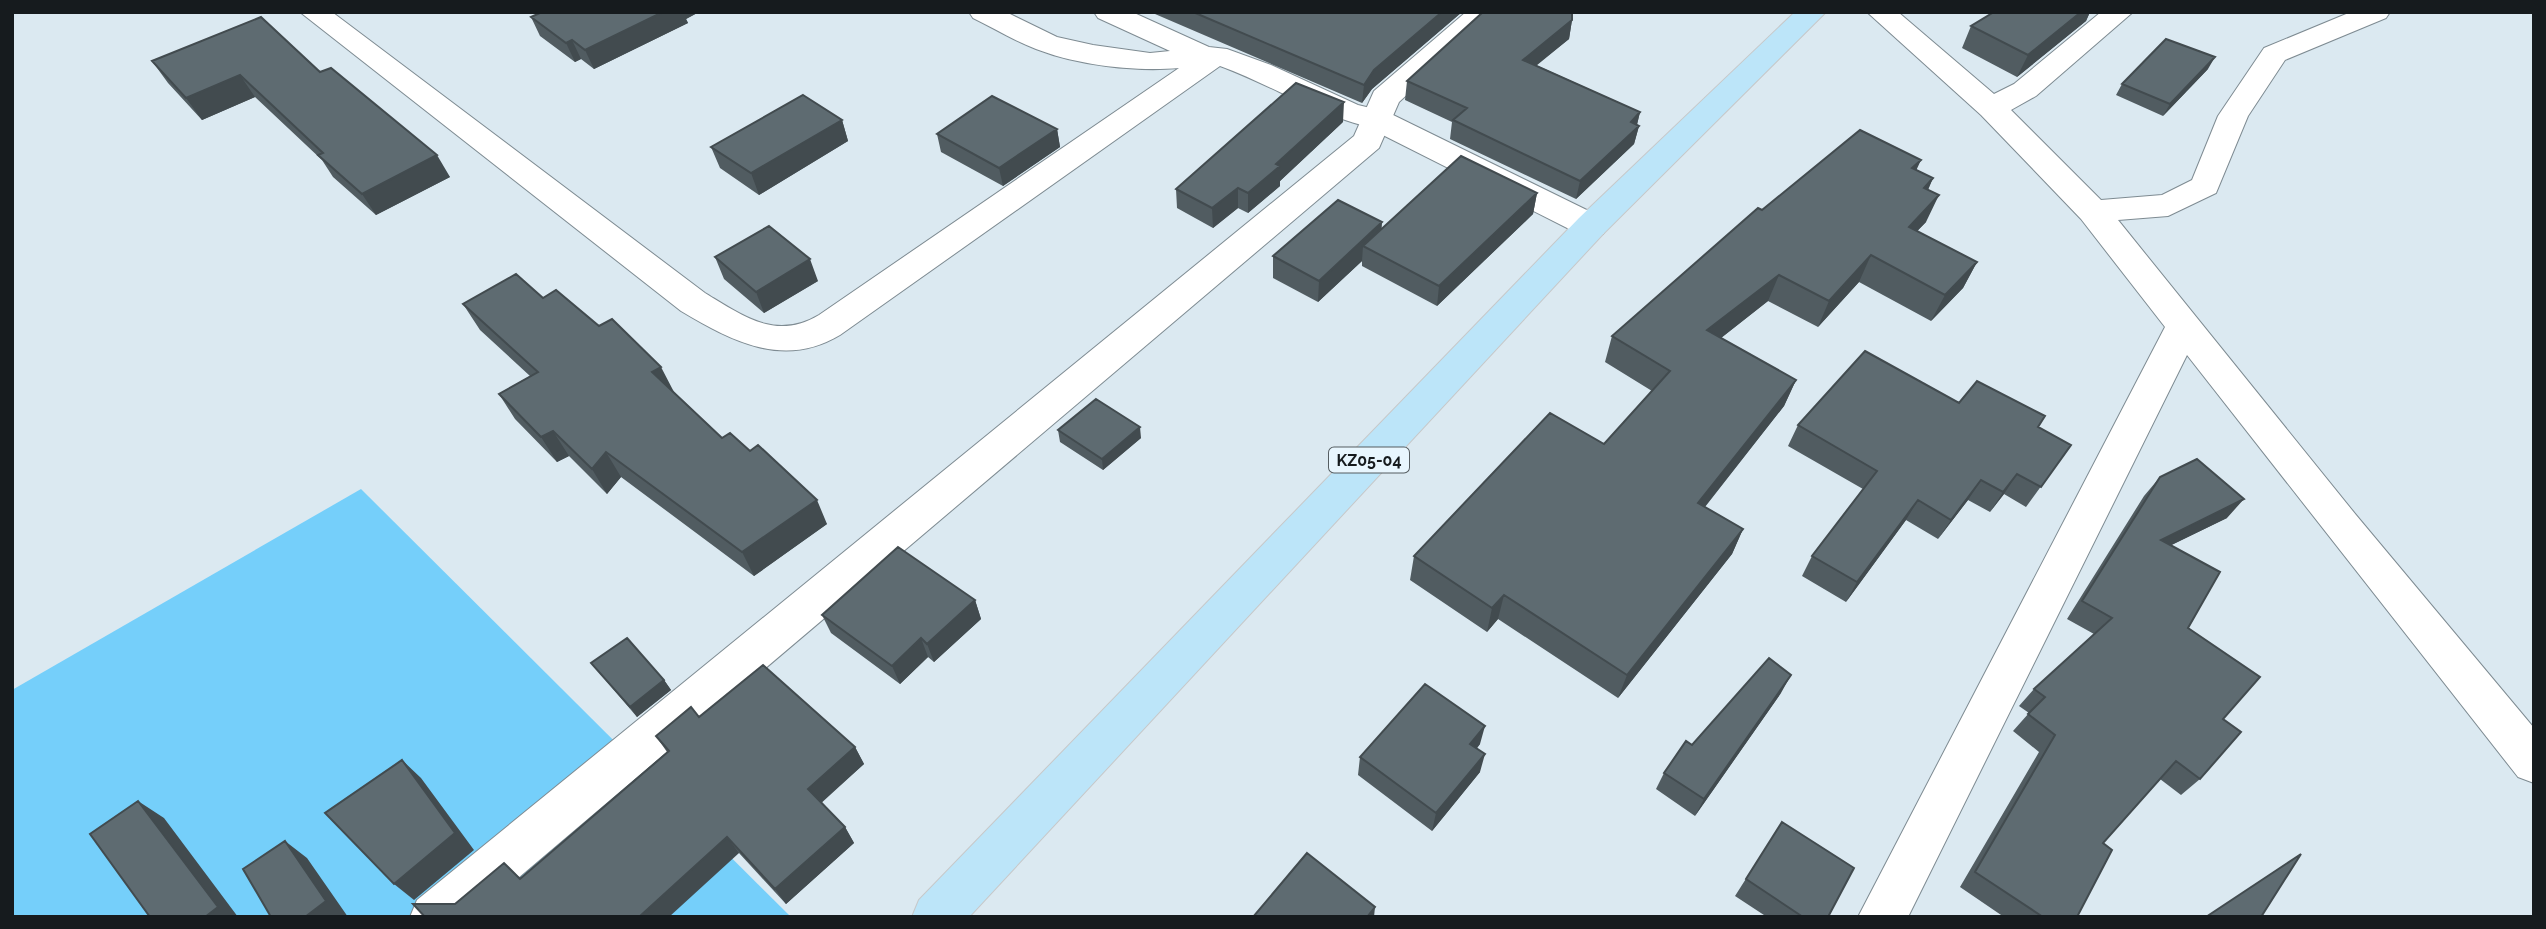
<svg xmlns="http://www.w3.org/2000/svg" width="2546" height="929" font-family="Raleway,sans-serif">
  <rect width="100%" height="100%" fill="#dbe9f1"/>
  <path fill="#75cffa" d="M361 489 791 917H12V690Z"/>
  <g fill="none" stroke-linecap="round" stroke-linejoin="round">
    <defs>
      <path id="minor" d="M300 12H332L705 293C743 316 776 341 819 315L1179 68C1135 72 1077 65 1036 49 1014 41 994 28 973 18L969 12H1006L1057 37 1093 45 1150 53 1170 51 1098 18 1094 12H1132L1209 47 1227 49 1271 65 1358 105 1387 112 1603 218 1608 226 1603 234 1591 237 1579 234 1365 126C1315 113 1269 84 1220 66L840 335C784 369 731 341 681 311Z
        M1867 12H1898L1994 94 2014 84 2101 12H2133L2036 96 2011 110 2101 200 2162 195 2192 180 2218 116 2264 48 2351 12H2390L2386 18 2285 60 2248 116 2216 193 2168 216 2118 220 2356 515 2534 728V783L2518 777 2187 355 1908 917H1858L2165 327 2081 219 1981 115Z"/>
      <path id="tertiary" d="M1466 12H1497L1399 102 1379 148 472 917H410L417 900 1354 136 1374 91Z"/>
      <path id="primary" d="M1795 12H1826L1603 234 969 917H912L919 900 1579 218Z"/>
    </defs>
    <use href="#minor" stroke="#7e8b92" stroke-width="2"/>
    <use href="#tertiary" stroke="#7e8b92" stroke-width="2"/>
    <use href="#primary" stroke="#c7c8c9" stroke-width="2"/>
    <use href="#minor" fill="#fff" fill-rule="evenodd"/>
    <use href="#tertiary" fill="#fff" fill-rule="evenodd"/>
    <use href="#primary" fill="#bce5f9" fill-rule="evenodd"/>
  </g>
  <path fill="#515c61" d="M542 12H699L686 19 688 23 594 69 581 59 575 62 540 36 531 17Z
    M1155 12H1462L1372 89 1362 103 1155 14Z
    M1994 12H2090L2086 21 2017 77 1962 48 1971 26Z
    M1572 20 1569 39 1536 65 1640 112 1637 125 1639 126 1634 144 1576 199 1450 139 1452 122 1405 100 1407 81Z
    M152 61 320 72 450 177 376 215 333 177 322 160 255 97 202 120 168 83Z
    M2208 69 2163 116 2116 95 2122 84Z
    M842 120 848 141 759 195 720 168 711 147Z
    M1343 122 1280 181V186L1248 213 1238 208 1213 228 1177 208 1176 189Z
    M1057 129 1060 147 1003 186 941 152 937 134Z
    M1917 170 1933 178 1928 190 1926 222 1917 231 1977 262 1963 288 1931 321 1859 282 1818 327 1768 301 1721 338 1796 380 1784 406 1705 507 1743 529 1732 554 1618 698 1498 619 1487 632 1410 580 1414 556 1604 444 1652 391 1605 362 1612 336 1762 210Z
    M1537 193 1533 214 1437 306 1362 266V261L1318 302 1273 278V256L1382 229Z
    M715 257 818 281 764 313 724 279Z
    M543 298 674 392 722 438 827 524 754 576 621 477 607 494 569 456 557 462 515 419 499 394 530 376 480 330 463 304Z
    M1959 403 2038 427 2071 445 2026 507 2004 494 1990 512 1968 500 1938 539 1906 520 1846 602 1802 576 1812 556 1863 489 1788 446 1798 425Z
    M1058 430 1141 438 1103 470 1060 442Z
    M2160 477 2227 518 2171 545 2188 628 2223 719 2200 779 2181 795 2160 779 2103 843 2077 917H2004L1960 887 2039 752 2013 731 2029 713 2019 706 2034 689 2094 634 2067 619 2144 496Z
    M975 600 981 619 934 662 928 657 900 684 831 633 822 615Z
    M591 663 664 680 671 690 637 717Z
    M1781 693 1695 816 1656 789 1664 773Z
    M699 717 855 747 864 764 821 802 845 827 854 843 786 904 739 853 455 904 504 863 520 878 667 752 656 736Z
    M1480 744 1477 748 1480 772 1432 831 1358 775 1360 757Z
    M1782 822 1828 917H1767L1735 896Z"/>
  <path fill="#424b4f" d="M663 12H699L686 19 688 23 594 69 585 50Z
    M1442 12H1462L1372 89 1362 103 1364 85 1374 70Z
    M2081 12H2090L2086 21 2017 77 2028 55Z
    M1572 20 1569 39 1520 79 1523 60Z
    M572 40 581 59 575 62 566 43Z
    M2215 57 2208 69 2163 116 2170 104Z
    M240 75 255 97 202 120 186 98Z
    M1344 102 1343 122 1280 181V186L1248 213V193L1276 164Z
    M1640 112 1636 128 1639 126 1634 144 1576 199 1580 181Z
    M842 120 848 141 759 195 751 173Z
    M1057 129 1060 147 1003 186 999 168Z
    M437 155 450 177 376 215 362 194Z
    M1921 160 1909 186 1912 168Z
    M1933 178 1921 205 1924 188Z
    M1238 188V208L1213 228 1212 208Z
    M1537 193 1533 214 1437 306 1439 286Z
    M1939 195 1926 222 1896 253 1909 227Z
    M1382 222 1381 243 1363 246 1362 261 1318 302 1319 281Z
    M1871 255 1859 282 1818 327 1829 301Z
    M810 259 818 281 764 313 756 292Z
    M1977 262 1963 288 1931 321 1945 295Z
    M1779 275 1768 301 1698 356 1707 330Z
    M661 367 674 392 665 398 652 372Z
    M1796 380 1784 406 1688 528 1698 503Z
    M1140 427 1141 438 1103 470 1102 459Z
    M553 431 569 456 557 462 541 437Z
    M606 452 621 477 607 494 592 469Z
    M2017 474 2004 494 1990 512 2003 492Z
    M1981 480 1968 500 1938 539 1951 520Z
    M2244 499 2227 518 2145 558 2161 540Z
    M817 500 827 524 754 576 742 552Z
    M1918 500 1906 520 1846 602 1857 582Z
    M1743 529 1732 554 1618 698 1627 675Z
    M1504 595 1498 619 1487 632 1492 608Z
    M975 600 981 619 934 662 927 644Z
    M921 638 928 657 900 684 892 666Z
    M1791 675 1781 693 1695 816 1704 799Z
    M664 680 671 690 637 717 630 707Z
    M1485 726 1480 744 1466 762 1470 744Z
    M855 747 864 764 818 806 808 789Z
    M1485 754 1480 772 1432 831 1436 813Z
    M402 760 421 778 474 850 414 900 394 884Z
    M138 801 164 818 238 917H205Z
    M845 827 854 843 786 904 775 889Z
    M727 837 739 853 669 917H639Z
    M285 841 307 858 348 917H305Z
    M1375 907 1374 917H1367Z"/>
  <path fill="#5e6b71" stroke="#424b4f" stroke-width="2" d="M542 12H663L585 50 572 40 566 43 531 17Z
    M1193 12H1442L1374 70 1364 85Z
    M1483 12H1572V20L1523 60 1640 112 1631 122 1639 126 1580 181 1453 120 1467 108 1407 81Z
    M1994 12H2081L2028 55 1971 26Z
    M261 17 320 72 331 68 437 155 362 194 318 155 323 153 240 75 186 98 152 61Z
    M2166 39 2215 57 2170 104 2122 84Z
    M1296 83 1344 102 1276 164 1280 166 1248 193 1238 188 1212 208 1176 189Z
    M803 95 842 120 751 173 711 147Z
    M992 96 1057 129 999 168 937 134Z
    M1860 130 1921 160 1912 168 1933 178 1924 188 1939 195 1909 227 1977 262 1945 295 1871 255 1829 301 1779 275 1707 330 1796 380 1698 503 1743 529 1627 675 1504 595 1492 608 1414 556 1550 413 1604 444 1670 371 1612 336 1758 208 1762 210Z
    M1461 156 1537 193 1439 286 1363 246Z
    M1338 200 1382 222 1319 281 1273 256Z
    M769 226 810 259 756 292 715 257Z
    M516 274 543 298 556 290 599 326 612 319 661 367 652 372 722 438 730 433 750 451 758 445 817 500 742 552 606 452 592 469 553 431 541 437 499 394 538 372 463 304Z
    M1865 351 1959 403 1977 381 2045 416 2038 427 2071 445 2041 487 2017 474 2003 492 1981 480 1951 520 1918 500 1857 582 1812 556 1877 471 1798 425Z
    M1096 399 1140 427 1102 459 1058 430Z
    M2197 459 2244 499 2161 540 2220 572 2188 628 2260 677 2223 719 2241 732 2200 779 2176 761 2103 843 2112 850 2077 917H2043L1975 872 2055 735 2028 714 2045 697 2034 689 2112 618 2082 601 2160 477Z
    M898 547 975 600 927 644 921 638 892 666 822 615Z
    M627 638 664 680 630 707 591 663Z
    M1769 658 1791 675 1704 799 1664 773 1686 741 1692 745Z
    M763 665 855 747 808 789 845 827 775 889 727 837 639 917H425L413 904H455L504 863 520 879 669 751 656 736 691 707 699 717Z
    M1425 684 1485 726 1470 744 1485 754 1436 813 1360 757Z
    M402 760 455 833 394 884 325 813Z
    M138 801 218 907 205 917H150L90 834Z
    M1782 822 1854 868 1828 917H1803L1746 879Z
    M285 841 326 901 305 917H271L243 869Z
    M1307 853 1375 907 1367 917H1253Z
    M2301 854 2261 917H2206Z"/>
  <g text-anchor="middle" stroke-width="5" stroke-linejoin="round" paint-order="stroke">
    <rect fill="#e8f6fe" stroke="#555d61" stroke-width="2" x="1329" y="447.5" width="80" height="25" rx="5"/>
    <g font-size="16" font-weight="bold" fill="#161b1e">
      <text x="1369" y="466">KZ05-04</text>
    </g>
  </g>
  <rect width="2546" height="929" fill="none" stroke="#161b1e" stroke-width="28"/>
</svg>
